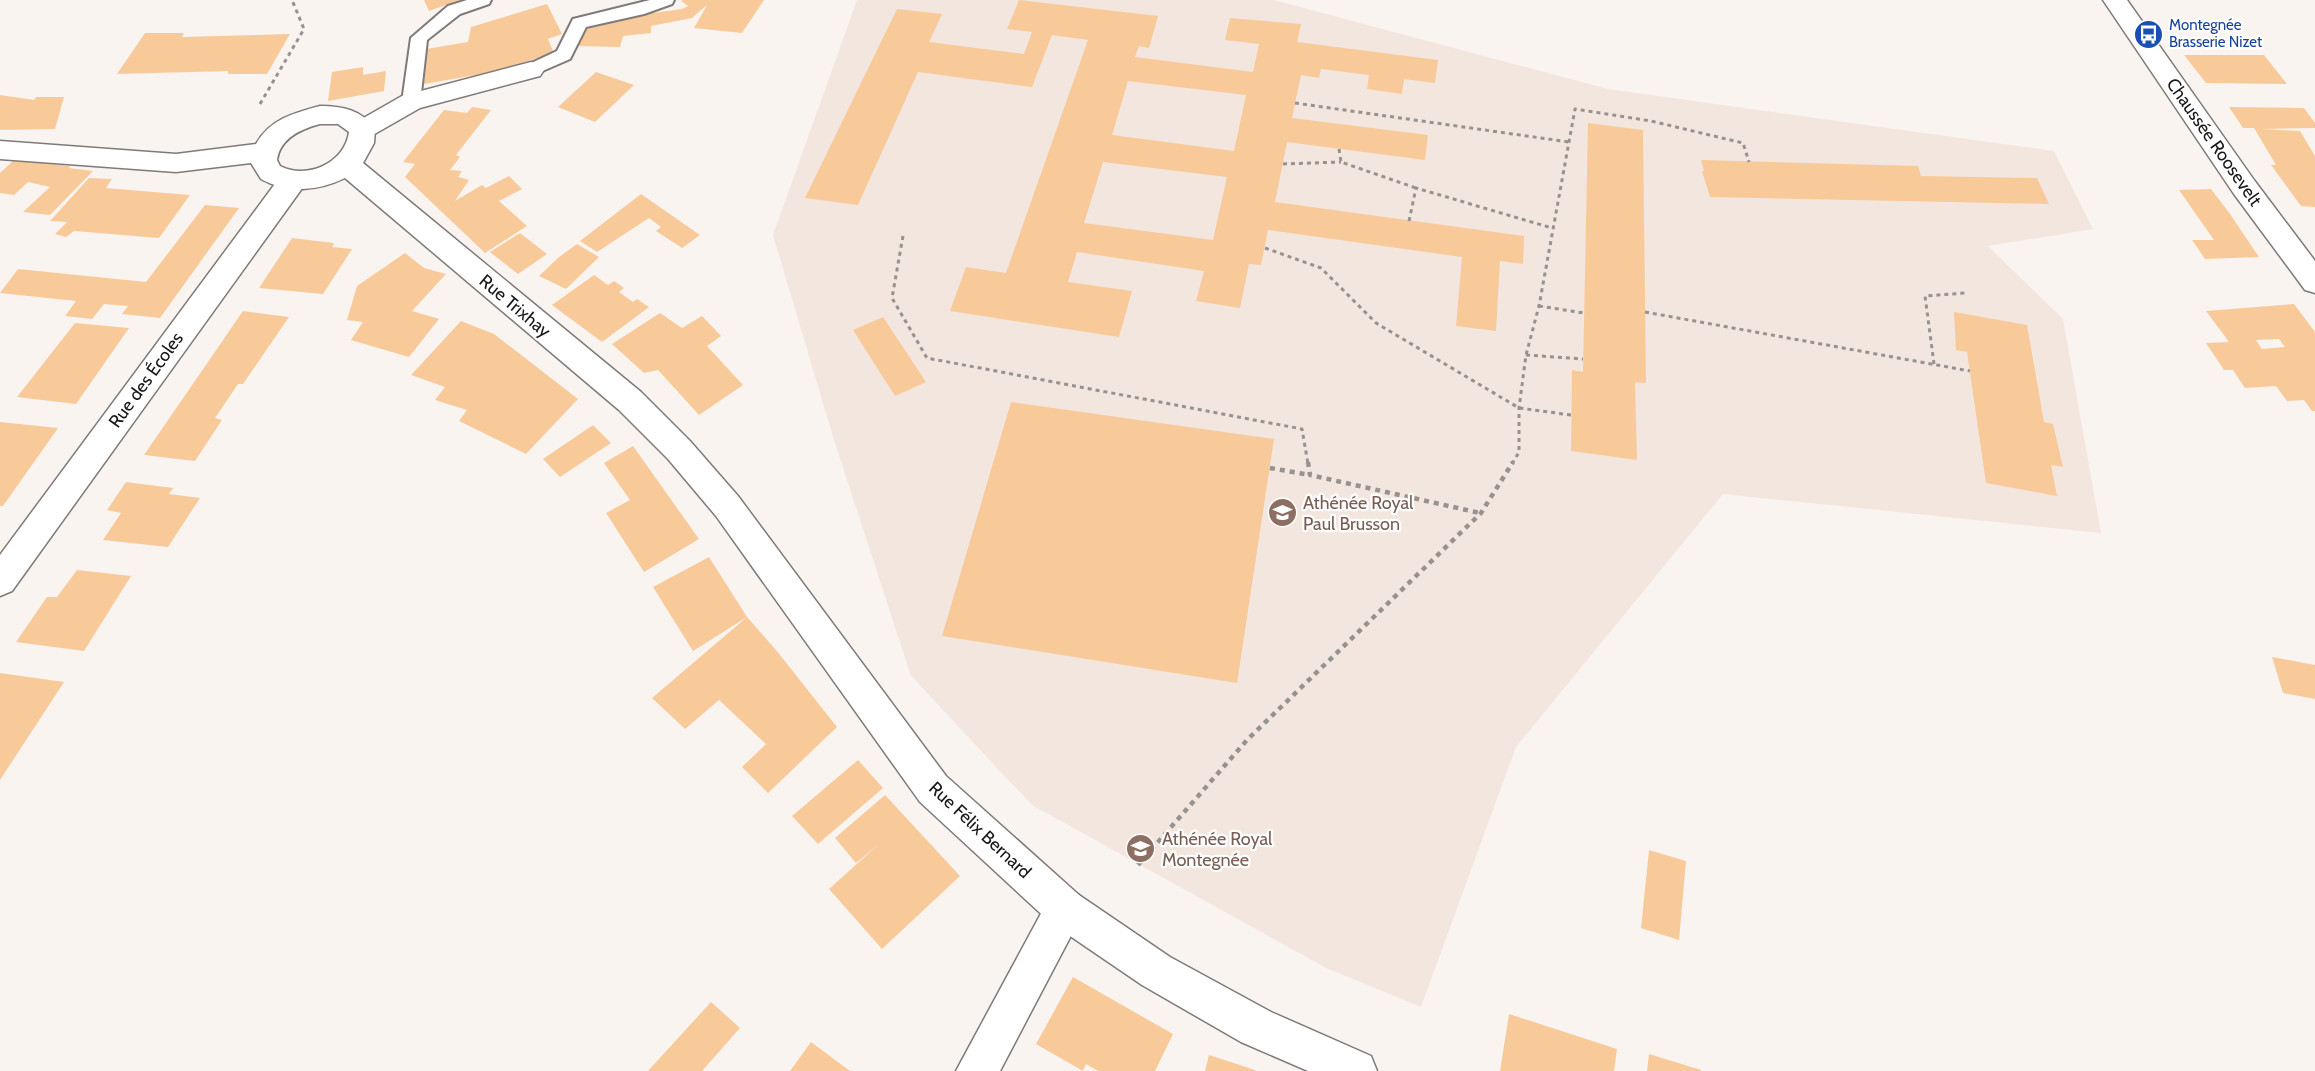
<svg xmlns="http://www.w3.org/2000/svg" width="2315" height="1071" font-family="Cabin,sans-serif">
  <rect width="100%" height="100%" fill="#faf4f1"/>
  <path fill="#f3e6df" d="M857 0H1274L1608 89 2054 151 2093 229 1988 246 2063 319 2101 533 1723 494 1516 747 1421 1007 1326 968 1032 805 911 676 833 437 773 235Z"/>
  <path fill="#f8ca9a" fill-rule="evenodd" d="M424 0H460L429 11Z
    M683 0H764L742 33 694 28 707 5 692 18 651 26V33L623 36 620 47 576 46 584 27 600 26 601 20 682 9 688 6 681 1Z
    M1019 0 1158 16 1149 48 1139 46 1135 57 1253 72 1259 44 1225 40 1230 18 1301 24 1297 42 1438 60 1435 83 1404 79 1402 94 1367 89 1369 75 1321 69 1319 78 1301 75 1292 118 1428 135 1425 160 1287 142 1275 202 1524 236 1523 264 1500 261 1496 331 1456 326 1462 257 1268 230 1261 265 1249 264 1240 308 1196 301 1204 271 1077 252 1068 282 1132 291 1119 337 950 311 966 267 1006 273 1088 40 1052 35 1032 87 918 72 858 205 805 198 897 9 942 14 929 42 1024 54 1032 32 1007 29ZM1128 81 1246 95 1234 151 1112 135ZM1103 162 1227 177 1213 240 1084 223Z
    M547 4 562 34 548 39 554 53 493 72 424 84 426 49 468 42 471 27Z
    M145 33H184L182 37 290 34 267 74H228V71L117 74Z
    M2184 55H2264L2287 84 2206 83Z
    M363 67V75L386 71 384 91 328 101 332 72Z
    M596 72 634 85 595 122 558 107Z
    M0 95 34 100 36 97H64L55 129 0 130Z
    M472 107 491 110 456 155 460 157 450 170 462 171 458 177 469 180 455 201 482 185 486 188 509 176 522 189 499 201 527 226 485 253 405 177 415 164 403 162 444 110 467 113Z
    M2229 107 2304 108 2315 123V128L2261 129 2300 131 2315 156V207L2301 206 2271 165H2276L2254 128H2243Z
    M1588 123 1643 130 1646 383 1635 382 1637 460 1571 451 1572 370 1583 372Z
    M14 160 70 166 69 168 93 171 50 215 23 212 50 187 28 182 14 195 0 193V173Z
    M1701 160 1918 166 1921 176 2037 178 2049 204 1710 197 1702 171H1704Z
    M89 178 112 179 106 188 190 195 159 238 74 231 66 237 55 234 67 222 50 221Z
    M2211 189 2230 214 2259 257 2205 259 2192 240H2214L2179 190Z
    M641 194 700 235 682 248 656 231 661 227 649 218 597 252 580 241Z
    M205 205 239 208 160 318 122 314 128 306 104 304 92 319 65 316 76 301 0 293 18 269 146 282Z
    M520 233 547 254 518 274 490 252Z
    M292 238 334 243 332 247 352 249 323 294 259 288Z
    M577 244 599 257 566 289 539 276 559 257Z
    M405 253 424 268 446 274 412 311 439 319 409 357 351 340 363 322 347 320 357 286Z
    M594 275 608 285 614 281 624 288 619 292 633 302 637 299 649 307 602 342 552 305Z
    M2294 304 2315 332V411H2312L2304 400 2287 401 2276 386 2245 388 2233 370H2224L2206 343 2229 342 2206 311ZM2279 339 2285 347 2262 349 2256 340Z
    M243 311 289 317 243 384H238L215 418 222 420 195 461 144 455Z
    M1954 312 2027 325 2044 422 2053 424 2063 467 2051 465 2057 496 1986 483 1967 352 1956 350Z
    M660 313 682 328 702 316 721 336 707 346 743 385 699 415 658 370 644 373 612 344Z
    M883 317 926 382 895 396 853 330Z
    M461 321 494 334 578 399 526 454 459 421 467 410 435 400 445 387 411 375Z
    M75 323 129 328 76 404 17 397Z
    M1011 402 1274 439 1237 683 942 636Z
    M0 422 58 428 3 506H0Z
    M593 425 611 443 560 477 543 459Z
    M633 446 699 539 644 572 606 513 630 500 604 463Z
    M126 482 173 488 169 494 200 498 168 547 103 540 121 513 107 510Z
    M709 557 747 617 693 651 653 587Z
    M77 570 131 576 84 651 16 642 47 597H57Z
    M747 617 776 650 837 727 768 793 742 767 766 744 719 700 685 729 652 698Z
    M2272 657 2315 665V699L2283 693Z
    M0 673 64 682 0 780Z
    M858 760 883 788 818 844 792 816Z
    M885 795 960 876 882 949 829 889 879 844 856 863 835 838Z
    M1649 850 1686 861 1679 940 1641 928Z
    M1073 977 1173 1034 1155 1071H1098L1086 1064 1083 1071 1036 1044Z
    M711 1002 740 1028 702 1071H648Z
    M1509 1014 1617 1049 1614 1071H1500Z
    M811 1042 850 1071H790Z
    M1649 1054 1701 1070V1071H1647Z
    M1209 1055 1246 1067 1257 1071H1205Z"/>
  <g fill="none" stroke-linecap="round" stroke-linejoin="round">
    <defs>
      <path id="lane" d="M467 0H491L489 4 460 14 427 40 420 102 417 106H405L402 102 411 38 448 6Z
        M650 0H674L672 4 644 14 586 27 570 59 531 76 525 74 522 70 525 66 557 51 573 19Z"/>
      <path id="street" d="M531 62 540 64 544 70 540 76 420 108 371 136 362 139 353 136 349 130 353 124 402 96Z
        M293 171 303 173 307 180 303 187 12 591 0 596V555L283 173Z
        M1065 889 1079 895 1085 909 1000 1071H956L1051 895Z"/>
      <path id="secondary" d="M2103 0H2127L2254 180 2315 261V293L2305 290 2234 194Z
        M320 106C342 106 363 110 375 130L374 143 363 163 641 392 690 441 738 496 946 776 1079 895 1170 957 1271 1012 1371 1056 1377 1071H1308L1241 1042 1142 985 1051 923 920 802 716 516 668 459 619 410 345 178C318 191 288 194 261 179L251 163 176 172 0 159V141L176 154 256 144C270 119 294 113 320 106ZM320 124H338L349 132C345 163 307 180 280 166L277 160C280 138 301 129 320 124Z"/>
    </defs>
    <use href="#lane" stroke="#7f7a78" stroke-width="4"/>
    <use href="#street" stroke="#7f7a78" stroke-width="3"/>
    <use href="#secondary" stroke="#7f7a78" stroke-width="3"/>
    <path stroke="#969290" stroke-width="3" stroke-dasharray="4 4" stroke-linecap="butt" d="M1295 103 1569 142
      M260 104 304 29 292 0
      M1339 149 1341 162 1416 188
      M1283 164 1341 162
      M1409 221 1416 188 1552 228
      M903 236 892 298 927 358 1302 429 1308 464
      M1265 248 1321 268 1376 323 1519 408 1571 415
      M1539 306 1584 313
      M1645 312 1970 371
      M1526 355 1583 359
      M1934 364 1925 296 1965 293
      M1512 464 1519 452V408L1526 355 1539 306 1575 109 1651 121 1743 143 1749 162"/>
    <path stroke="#969290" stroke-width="4.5" stroke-dasharray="5 5" stroke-linecap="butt" d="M1308 462 1310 475 1480 513
      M1270 468 1310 475
      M1138 865 1247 740 1481 513 1513 462"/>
    <use href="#lane" fill="#fff" fill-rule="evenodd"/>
    <use href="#street" fill="#fff" fill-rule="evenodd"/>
    <use href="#secondary" fill="#fff" fill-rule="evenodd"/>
  </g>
  <defs>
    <symbol id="bus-disc" viewBox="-11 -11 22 22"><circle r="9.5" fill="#1a4fb4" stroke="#fff"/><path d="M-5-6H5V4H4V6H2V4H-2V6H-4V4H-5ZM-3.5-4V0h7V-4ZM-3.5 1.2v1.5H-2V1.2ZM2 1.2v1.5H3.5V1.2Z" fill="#fff"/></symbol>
    <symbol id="school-disc" viewBox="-11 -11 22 22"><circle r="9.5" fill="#8d6e63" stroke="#fff"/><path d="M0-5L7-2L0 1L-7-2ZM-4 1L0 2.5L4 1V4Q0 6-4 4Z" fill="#fff"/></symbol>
  </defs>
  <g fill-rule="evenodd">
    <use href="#bus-disc" x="2132" y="18" width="33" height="33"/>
    <use href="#school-disc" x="1266" y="496" width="33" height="33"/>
    <use href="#school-disc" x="1124" y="832" width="33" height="33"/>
  </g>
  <g text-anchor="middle" stroke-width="4.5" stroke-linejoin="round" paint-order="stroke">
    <g font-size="15" fill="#164399" stroke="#fff" text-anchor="start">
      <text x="2169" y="30">Montegnée<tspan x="2169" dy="17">Brasserie Nizet</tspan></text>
    </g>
    <g font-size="18" fill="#191716" stroke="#fff">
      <text transform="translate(2214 142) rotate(55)" y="6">Chaussée Roosevelt</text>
      <text transform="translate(515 306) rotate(40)" y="6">Rue Trixhay</text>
      <text transform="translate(146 380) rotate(-54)" y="6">Rue des Écoles</text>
      <text transform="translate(980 830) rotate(43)" y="6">Rue Félix Bernard</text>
    </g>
    <g font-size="18" fill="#785e54" stroke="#fff" text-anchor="start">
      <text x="1303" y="509">Athénée Royal<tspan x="1303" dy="21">Paul Brusson</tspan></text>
      <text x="1162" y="845">Athénée Royal<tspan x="1162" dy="21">Montegnée</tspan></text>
    </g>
  </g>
</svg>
